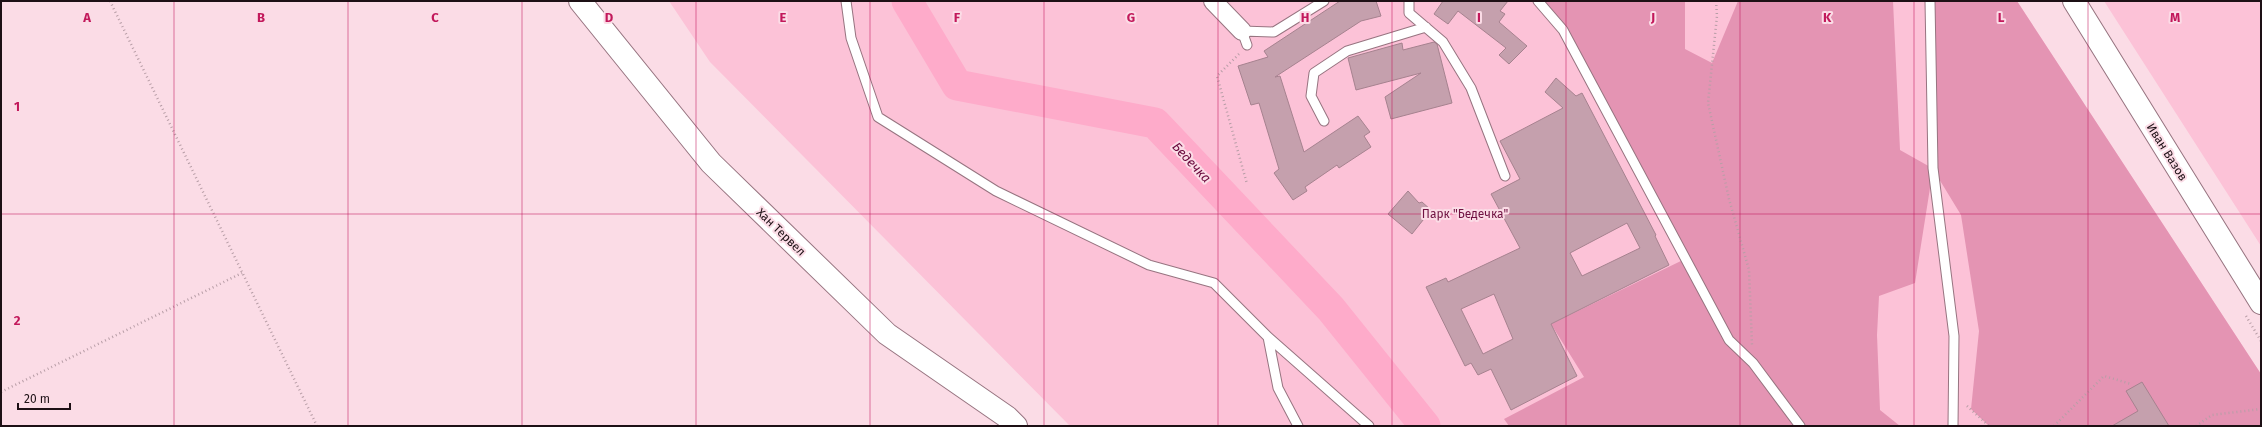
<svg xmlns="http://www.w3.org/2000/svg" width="2262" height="427" font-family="'Fira Sans',sans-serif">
  <rect width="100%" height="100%" fill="#fbdce6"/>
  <path fill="#fcc2d7" d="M669 1H2017L2261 374V426H1070L710 62Z
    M2104 1H2261V246Z"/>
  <path fill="#e494b3" d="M1538 1H1685V49L1712 63 1738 1H1893L1900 150 1932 168 1930 1H2017L2261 374V426H1989L1971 409 1979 331 1961 215 1933 169 1915 283 1879 296 1877 335 1880 410 1900 426H1509L1504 419 1584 377 1551 324 1685 259 1563 30Z"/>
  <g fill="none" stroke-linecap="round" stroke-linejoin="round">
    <path stroke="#feabca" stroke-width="31" d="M907 1 957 85 1155 123 1331 309 1425 426"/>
  </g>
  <path fill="#c5a0ad" stroke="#a6828f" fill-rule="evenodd" d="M1340 1H1376L1381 16 1361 21 1275 77 1280 76 1304 152 1358 116 1370 132 1364 136 1371 147 1339 168 1337 165 1305 187 1307 191 1293 200 1274 173 1279 169 1259 103 1251 105 1238 66 1268 57 1264 51Z
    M1443 1H1508L1500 11 1505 14 1499 22 1527 46 1509 64 1499 55 1506 48 1458 11 1448 24 1434 14Z
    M1434 42 1437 44 1452 103 1391 119 1385 97 1421 73 1356 90 1348 58 1402 43 1403 50Z
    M1556 78 1576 96 1582 93 1656 235 1655 236 1669 265 1551 324 1577 376 1511 410 1491 369 1478 375 1471 363 1465 366 1426 287 1446 278 1448 282 1520 248 1491 194 1520 179 1500 141 1563 108 1545 92ZM1627 223 1640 248 1582 276 1570 253ZM1494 294 1513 339 1483 354 1461 309Z
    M1408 191 1419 203 1422 202 1431 210 1412 234 1388 214Z
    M2142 382 2169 426H2112L2138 411 2126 391Z"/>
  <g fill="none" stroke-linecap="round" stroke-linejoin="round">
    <defs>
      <path id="lane" d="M846 1 851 38 878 117 996 191 1149 265 1214 283 1268 337 1369 426
        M1409 1V13L1443 42 1471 88 1505 176
        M1538 1 1563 30 1729 340 1753 363 1800 426
        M1930 1 1933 168 1954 336 1953 426
        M1247 45 1242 31 1274 32 1324 1
        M1324 121 1311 96 1314 73 1347 51 1426 27
        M1268 337 1278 388 1298 426"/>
      <path id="street" d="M1213 1 1242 31"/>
      <path id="secondary" d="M580 1 711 163 887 334 1007 417 1016 426
        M2074 1 2261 303"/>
    </defs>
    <use href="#lane" stroke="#977480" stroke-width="11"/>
    <use href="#street" stroke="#977480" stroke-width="20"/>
    <use href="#secondary" stroke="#977480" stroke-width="24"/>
    <path stroke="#b89ea7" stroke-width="2.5" stroke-dasharray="1 3" stroke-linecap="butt" d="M110 1 317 426
      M1716 1 1717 16 1708 103 1729 199 1749 270 1752 345
      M1239 54 1217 76 1247 184
      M2246 316 2261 341
      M1 392 242 273
      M1967 406 1989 426
      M2054 426 2104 376 2131 384
      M2196 426 2212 415 2261 409"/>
    <use href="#lane" stroke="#fff" stroke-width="9"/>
    <use href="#street" stroke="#fff" stroke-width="18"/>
    <use href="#secondary" stroke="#fff" stroke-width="22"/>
  </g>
  <path fill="none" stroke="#c2185b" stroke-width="1" stroke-opacity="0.55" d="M174 1V426M348 1V426M522 1V426M696 1V426M870 1V426M1044 1V426M1218 1V426M1392 1V426M1566 1V426M1740 1V426M1914 1V426M2088 1V426M1 214H2261"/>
  <g text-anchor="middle" stroke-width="4" stroke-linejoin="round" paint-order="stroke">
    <g font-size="12" fill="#1d1015" stroke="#fbdce6">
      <text transform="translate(2167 152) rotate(58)" y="4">Иван Вазов</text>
      <text transform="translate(781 232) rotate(44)" y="4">Хан Тервел</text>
    </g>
    <g font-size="12" fill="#701242" stroke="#fbdce6">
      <text x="1465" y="218">Парк "Бедечка"</text>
    </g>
    <g font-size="13" font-style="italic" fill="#6a093d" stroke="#fbdce6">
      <text transform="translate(1192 162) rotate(47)" y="5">Бедечка</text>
    </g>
  </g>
  <g font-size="13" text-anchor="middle" font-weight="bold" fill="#c2185b" stroke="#fbdce6" stroke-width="4" stroke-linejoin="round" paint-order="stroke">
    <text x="87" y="22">A</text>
    <text x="261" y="22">B</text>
    <text x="435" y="22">C</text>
    <text x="609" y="22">D</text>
    <text x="783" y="22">E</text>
    <text x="957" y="22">F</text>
    <text x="1131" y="22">G</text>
    <text x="1305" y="22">H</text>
    <text x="1479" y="22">I</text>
    <text x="1653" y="22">J</text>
    <text x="1827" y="22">K</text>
    <text x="2001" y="22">L</text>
    <text x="2175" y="22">M</text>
    <text x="17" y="111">1</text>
    <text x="17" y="325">2</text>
  </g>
  <rect width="2262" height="427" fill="none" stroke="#1d1015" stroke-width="4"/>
  <path d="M18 403v6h52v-6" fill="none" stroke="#1d1015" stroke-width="2"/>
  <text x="24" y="403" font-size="12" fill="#1d1015" stroke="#fbdce6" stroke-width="3" paint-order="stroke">20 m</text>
</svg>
